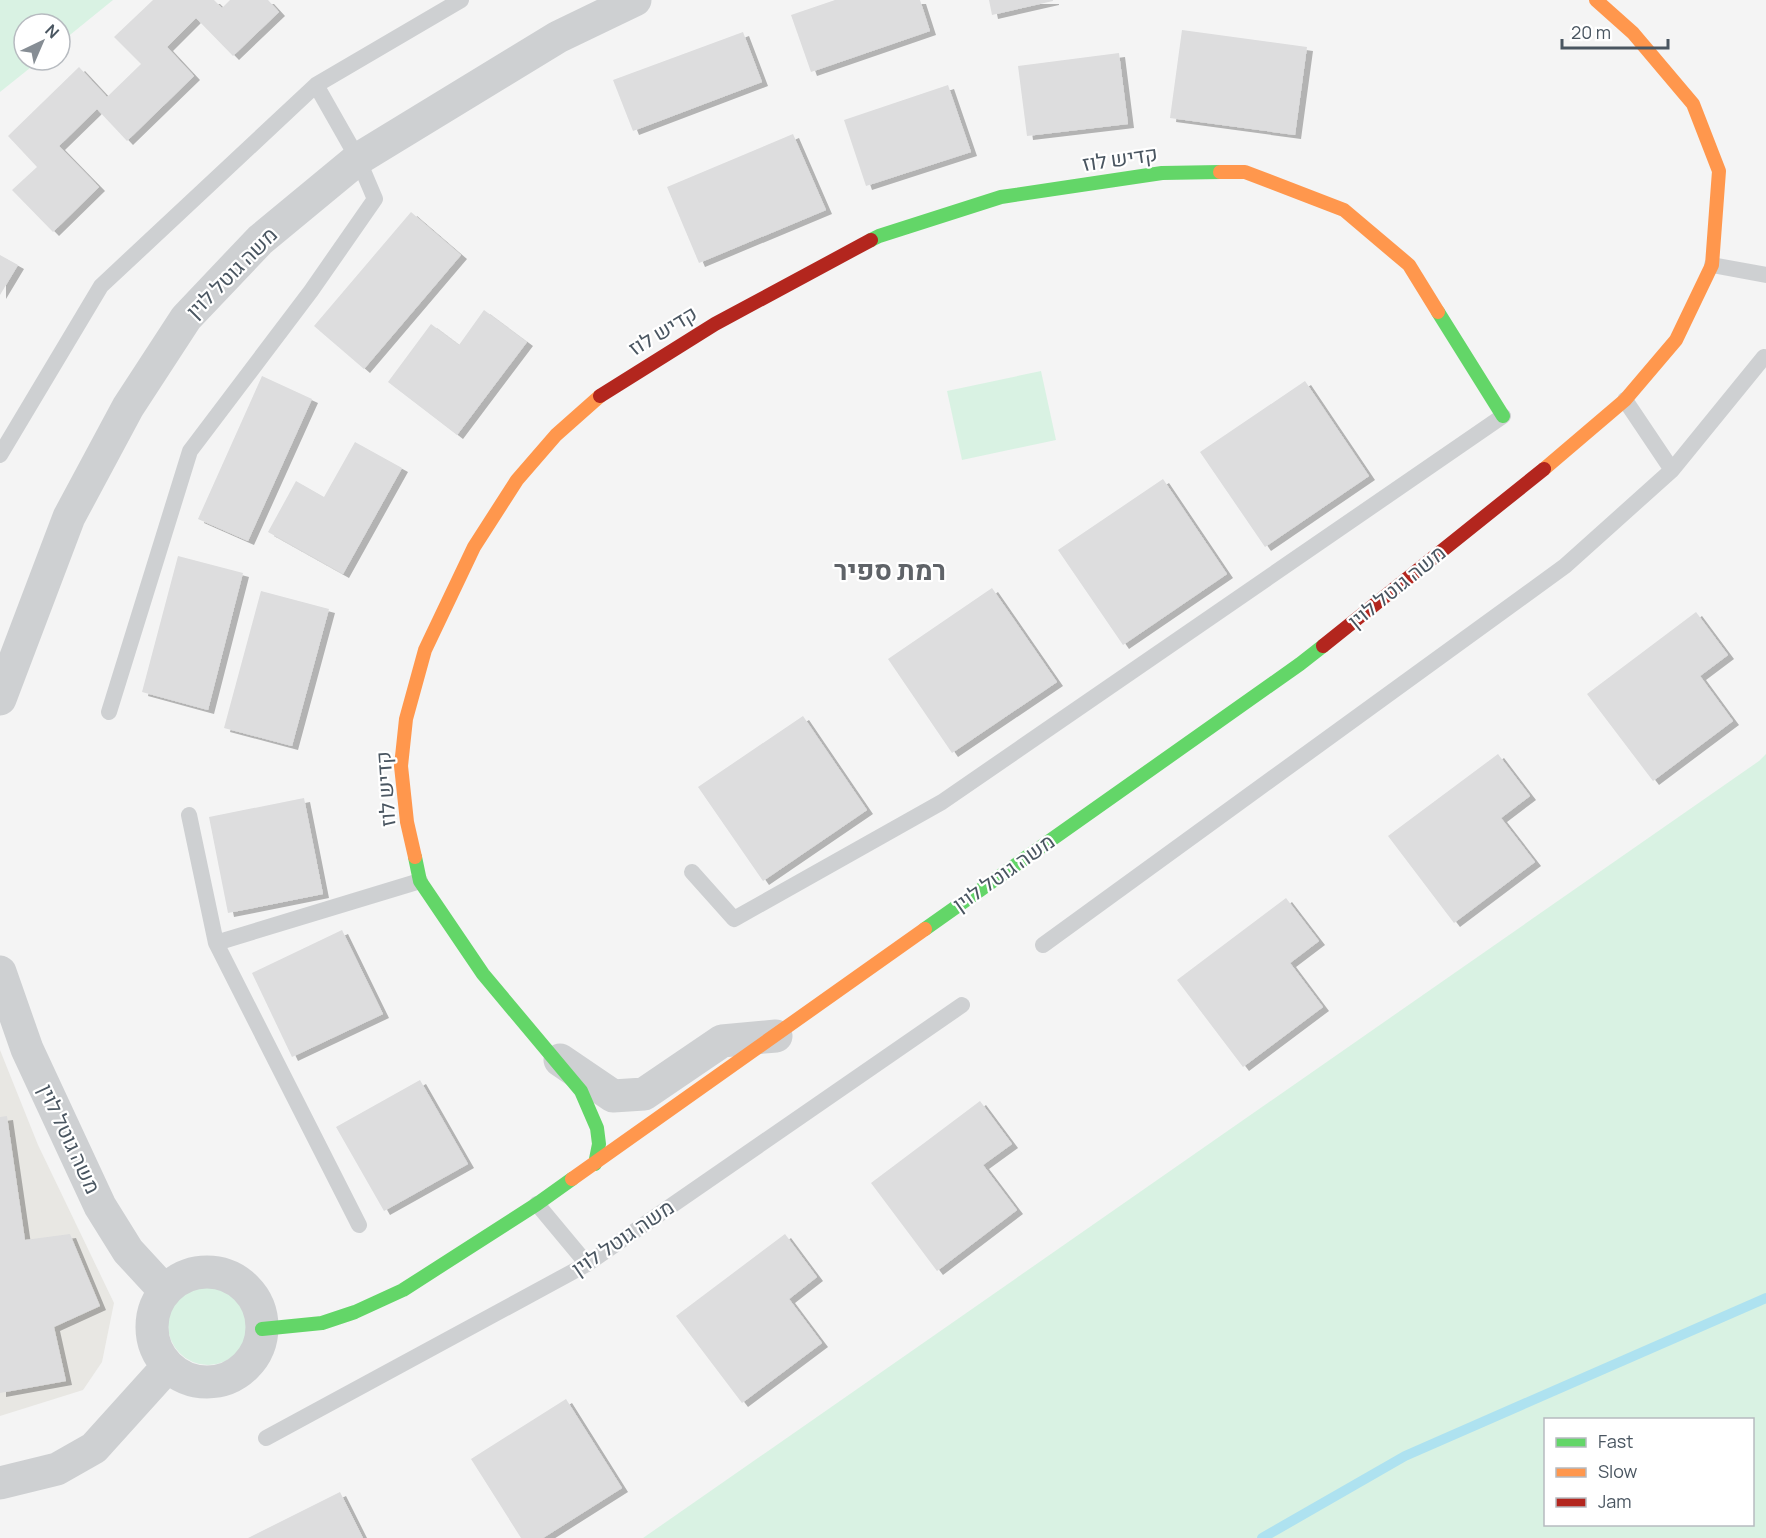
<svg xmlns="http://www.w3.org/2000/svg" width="1766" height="1538" font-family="Manrope,Heebo,sans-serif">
  <defs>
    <filter id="shadow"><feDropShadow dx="6" dy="4" stdDeviation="0" flood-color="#0004"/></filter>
  </defs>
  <rect width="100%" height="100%" fill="#f4f4f4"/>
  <path fill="#e8e7e3" d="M0 1050 38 1145 114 1303 102 1362 83 1390 0 1416Z"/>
  <path fill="#d9f2e3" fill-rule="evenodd" d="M0 0H113L60 43V24H24V60H40L0 92Z
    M1041 371 1056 440 962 460 947 391Z
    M1766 754V1538H643L1759 761ZM1546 1420H1752V1524H1546Z
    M168 1325a40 40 0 1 1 80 0a40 40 0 1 1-80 0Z"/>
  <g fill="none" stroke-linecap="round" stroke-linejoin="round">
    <path stroke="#aee2f0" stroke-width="10" d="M1262 1538 1405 1456 1766 1298"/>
  </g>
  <path fill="#ddddde" filter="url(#shadow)" d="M153 0H214L222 8 230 0H268L279 12 233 56 196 18 167 47 194 76 127 141 97 109 59 146 99 187 53 232 12 190 37 167 8 136 79 67 107 97 141 64 114 37Z
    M835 0H920L930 31 811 72 791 15Z
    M989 0H1053V1L992 15Z
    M1182 30 1307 47 1295 135 1170 118Z
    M743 32 762 82 633 131 613 80Z
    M1119 53 1128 124 1027 136 1018 66Z
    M948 85 971 152 866 186 844 120Z
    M793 134 826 210 699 263 667 187Z
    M411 212 461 255 364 369 314 326Z
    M0 255 18 265 0 295Z
    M484 310 527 342 457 435 388 382 431 324 459 345Z
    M262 376 312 399 248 541 198 519Z
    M1305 381 1369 476 1265 547 1200 452Z
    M355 442 402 468 343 574 268 532 296 481 324 497Z
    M1163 479 1227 574 1123 645 1058 550Z
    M178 556 243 573 208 710 142 692Z
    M992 588 1057 682 952 753 888 659Z
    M261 591 329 609 292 746 224 728Z
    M1696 612 1728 655 1700 676 1733 721 1653 781 1587 694Z
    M803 716 867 810 763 881 698 787Z
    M1498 754 1530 796 1501 818 1535 862 1454 923 1388 836Z
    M304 798 323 894 228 913 209 817Z
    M1286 898 1319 941 1290 963 1323 1007 1243 1067 1177 980Z
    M342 930 383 1014 292 1057 252 973Z
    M420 1080 468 1164 384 1211 336 1127Z
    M980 1101 1012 1144 983 1165 1017 1210 937 1271 871 1183Z
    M7 1116 25 1240 70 1234 100 1306 54 1327 66 1381 0 1393V1117Z
    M785 1234 817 1277 789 1299 822 1343 742 1403 676 1316Z
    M566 1399 622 1488 543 1538H521L471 1459Z
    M340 1492 363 1538H248Z"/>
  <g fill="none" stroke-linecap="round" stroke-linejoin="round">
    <path stroke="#ced0d2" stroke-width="16" d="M1712 265 1766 275
      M1625 400 1672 470
      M0 455 101 286 316 85 461 0
      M109 712 190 451 311 291 375 199 358 159 316 85
      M189 815 216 943 420 881
      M692 872 734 919 942 802 1503 416
      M216 943 359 1225
      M1043 945 1565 566 1672 470 1764 357
      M537 1204 587 1264
      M266 1438 587 1264 962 1005"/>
    <path stroke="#ced0d2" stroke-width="33" d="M0 699 69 517 128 407 186 318 260 240 358 159 558 37 635 0
      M0 972 27 1049 100 1206 128 1251 164 1290
      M560 1060 613 1096 644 1094 722 1041 776 1036
      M152 1327a55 55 0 1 1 110 0a55 55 0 1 1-110 0Z
      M0 1483 57 1469 94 1448 168 1366"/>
    <path stroke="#63d668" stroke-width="14" d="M871 240 879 236 1001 197 1162 173 1220 172
      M1438 312 1503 416
      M415 857 420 881 483 974 581 1091 597 1128 599 1144 595 1164
      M925 929 1300 664 1323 646
      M262 1329 322 1323 355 1312 403 1290 537 1204 572 1179"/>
    <path stroke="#ff974d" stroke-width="14" d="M1220 172H1245L1344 210 1409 265 1438 312
      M1544 469 1625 400 1676 340 1712 265 1719 171 1693 104 1633 33 1596 0
      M415 857 407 822 401 766 406 719 425 650 474 547 517 480 556 435 600 396
      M572 1179 925 929"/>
    <path stroke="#b3261e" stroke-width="14" d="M600 396 715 324 871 240
      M1323 646 1544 469"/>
  </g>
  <g text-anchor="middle" stroke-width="4.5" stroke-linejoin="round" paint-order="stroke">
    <g font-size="21" fill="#4a5661" stroke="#fff">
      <text transform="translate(1120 159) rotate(-8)" y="7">קדיש לוז</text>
      <text transform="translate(232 273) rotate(-45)" y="7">משה גוטל לוין</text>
      <text transform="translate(663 331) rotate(-31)" y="7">קדיש לוז</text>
      <text transform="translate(1397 587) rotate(-39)" y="7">משה גוטל לוין</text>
      <text transform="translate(386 789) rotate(-94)" y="7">קדיש לוז</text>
      <text transform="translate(1004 873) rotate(-35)" y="7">משה גוטל לוין</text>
      <text transform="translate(69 1139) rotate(65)" y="7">משה גוטל לוין</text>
      <text transform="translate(623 1238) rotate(-34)" y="7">משה גוטל לוין</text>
    </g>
    <g font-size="27" font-weight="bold" fill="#5f6368" stroke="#fff">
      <text x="890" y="580">רמת ספיר</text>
    </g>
  </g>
  <rect x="1544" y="1418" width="210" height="108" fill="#ffffff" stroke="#b7bbc0" stroke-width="1.5"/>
  <rect x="1556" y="1438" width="30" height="9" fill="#63d668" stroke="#b7bbc0" stroke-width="1.5"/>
  <text x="1598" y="1448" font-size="18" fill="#4a5661">Fast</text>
  <rect x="1556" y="1468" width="30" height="9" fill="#ff974d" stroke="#b7bbc0" stroke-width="1.5"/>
  <text x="1598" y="1478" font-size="18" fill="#4a5661">Slow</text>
  <rect x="1556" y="1498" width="30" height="9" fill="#b3261e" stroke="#b7bbc0" stroke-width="1.5"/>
  <text x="1598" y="1508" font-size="18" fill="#4a5661">Jam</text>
  <g transform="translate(42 42) rotate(44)"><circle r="28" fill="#ffffff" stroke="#b7bbc0" stroke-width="1.5"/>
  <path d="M0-4.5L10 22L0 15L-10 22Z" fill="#868d94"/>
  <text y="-9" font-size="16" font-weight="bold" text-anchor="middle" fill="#4a5661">N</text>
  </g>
  <path d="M1562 39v9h106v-9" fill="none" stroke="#4a5661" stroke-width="3"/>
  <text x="1571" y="39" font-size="18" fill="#4a5661" stroke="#ffffff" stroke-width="4.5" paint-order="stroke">20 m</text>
</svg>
